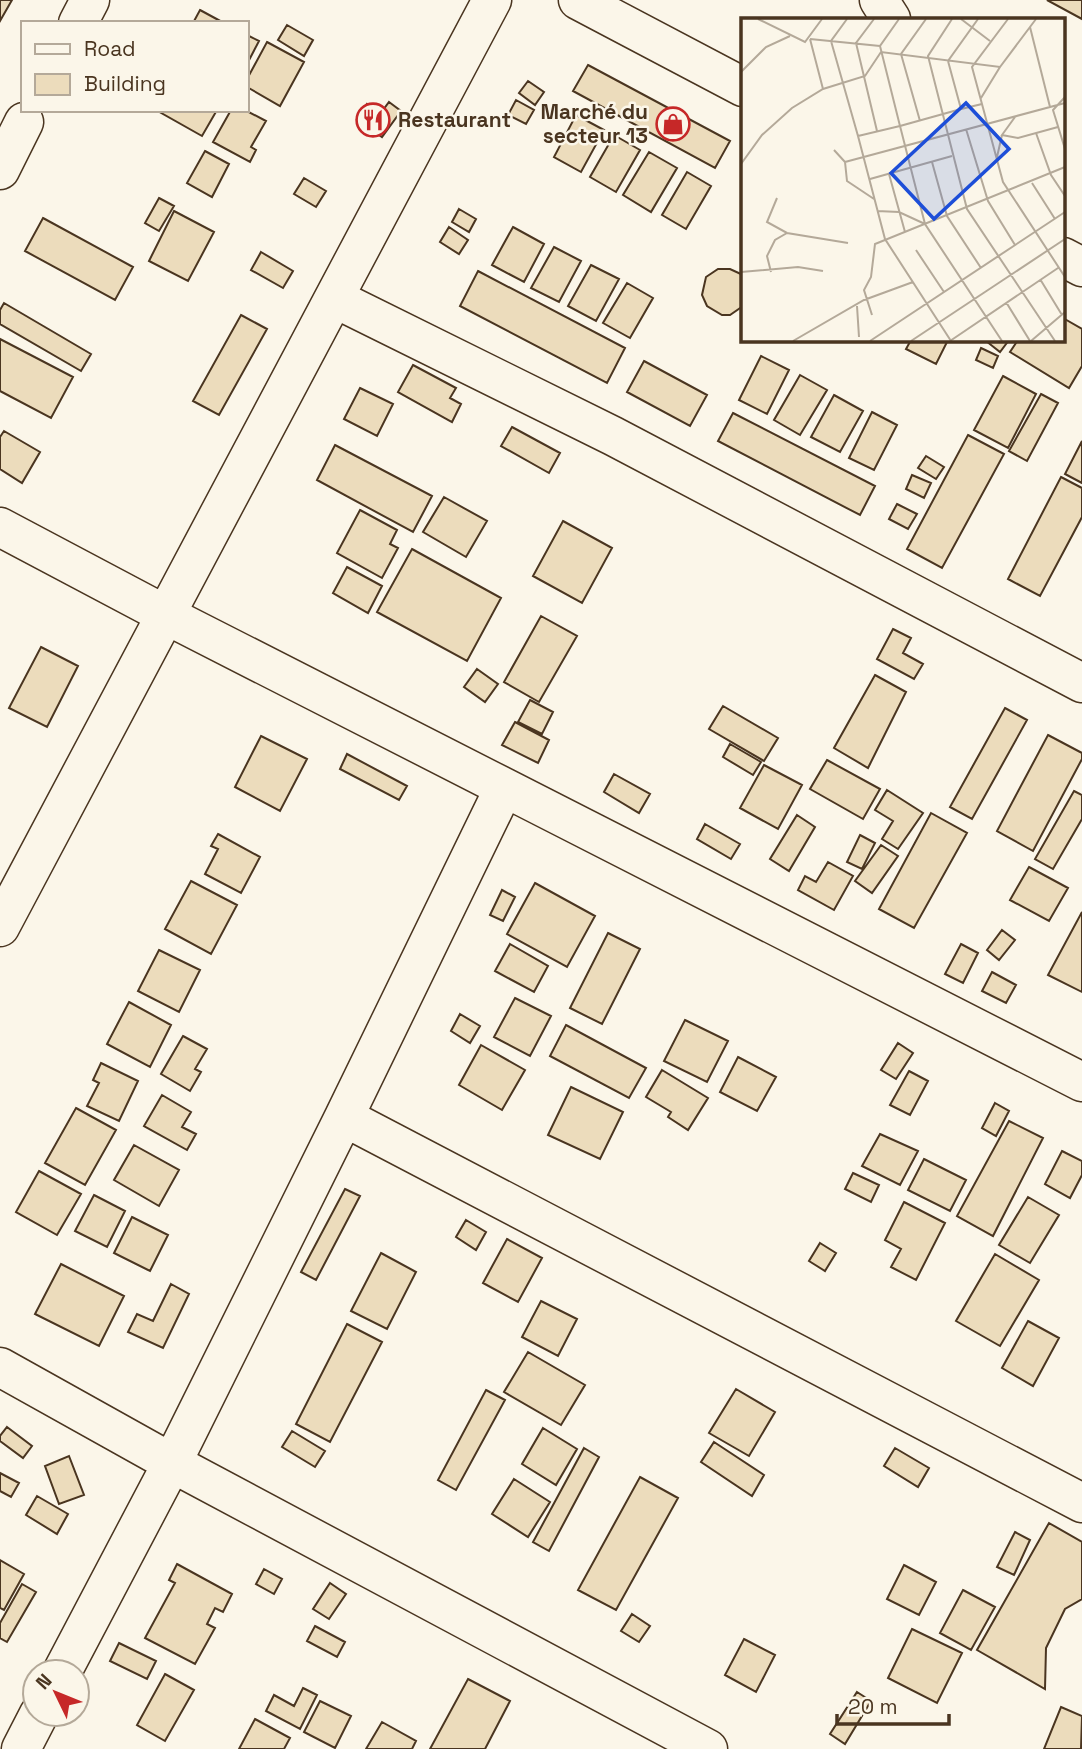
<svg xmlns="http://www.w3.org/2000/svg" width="1082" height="1749" font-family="'Space Grotesk',sans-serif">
  <rect width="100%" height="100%" fill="#fbf6e9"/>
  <path fill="#ecdcbc" stroke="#4a3520" stroke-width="2" d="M0 0H12L0 21Z
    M1047 0H1082V19Z
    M200 10 224 23H193Z
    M287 25 313 40 304 56 278 40Z
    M247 35 259 41 247 64Z
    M267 42 304 62 280 106 247 87V79Z
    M588 65 730 141 715 168 573 91Z
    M528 81 544 92 535 105 519 93Z
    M516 100 534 110 526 124 508 115Z
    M389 102 401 111 382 137 357 119 367 104 380 114Z
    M156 110H217L202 136Z
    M231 110H245L266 121 251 147 256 150 250 162 213 142Z
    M576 115 604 130 581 172 554 157Z
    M614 135 640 150 616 192 590 177Z
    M205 151 229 164 212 197 187 183Z
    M649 152 677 168 651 212 623 195Z
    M687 172 711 186 686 229 662 215Z
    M304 178 326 191 316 207 294 194Z
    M159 198 174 206 159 231 145 223Z
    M459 209 476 219 469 232 452 222Z
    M174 211 214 232 188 281 149 261Z
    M43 218 133 267 115 300 25 251Z
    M449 227 468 240 459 254 440 242Z
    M513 227 544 244 524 282 492 265Z
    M554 247 581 261 559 302 531 288Z
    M261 252 293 271 283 288 251 270Z
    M591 265 619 279 596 321 568 306Z
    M718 269H730L743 275V306L730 315H722L707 306 702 295 706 277Z
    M478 271 625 348 607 383 460 306Z
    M627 283 653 298 630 338 603 323Z
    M4 303 91 354 81 371 0 324V310Z
    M241 315 267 329 219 415 193 401Z
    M1063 318 1082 329V366L1069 388 1010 352 1018 340H1063Z
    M0 339 73 377 51 418 0 391Z
    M911 340H948L936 364 906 349Z
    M987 340H1009L1000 352 986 341Z
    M981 348 998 356 993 368 976 360Z
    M761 356 789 370 767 414 739 400Z
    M644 361 707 395 690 426 627 392Z
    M413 365 456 388 450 398 461 404 452 422 398 392Z
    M800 375 827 390 800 435 774 420Z
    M1003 376 1036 394 1008 448 974 430Z
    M360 388 393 404 377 436 344 419Z
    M1041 394 1058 403 1027 461 1009 451Z
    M834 395 863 411 840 452 811 437Z
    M872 412 897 425 874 470 849 458Z
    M733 413 875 486 860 515 718 441Z
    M512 427 560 453 549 473 501 446Z
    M4 431 40 452 22 483 0 469V437Z
    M968 435 1004 454 942 568 907 549Z
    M1082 441V483L1065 474Z
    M335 445 432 496 413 532 317 480Z
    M926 456 944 467 936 479 918 468Z
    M912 475 931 483 924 498 906 489Z
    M1061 477 1082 488V517L1040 596 1008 579Z
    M444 497 487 521 466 557 423 532Z
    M897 504 917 514 908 529 889 519Z
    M360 510 397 530 390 544 398 548 382 578 337 553Z
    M563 521 612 548 582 603 533 576Z
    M412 549 501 598 467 661 377 612Z
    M347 567 382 586 368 613 333 593Z
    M541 616 577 636 539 702 504 682Z
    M893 629 911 638 903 653 923 664 914 679 877 659Z
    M41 647 78 666 47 727 9 708Z
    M477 669 498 684 485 702 464 687Z
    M875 675 906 692 868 768 834 748Z
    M530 700 553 712 542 734 518 722Z
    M723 706 778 738 764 761 709 729Z
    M1005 708 1027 720 972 819 950 807Z
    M515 722 549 740 538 763 502 745Z
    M1048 735 1082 753V759L1033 851 997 831Z
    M261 736 307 759 280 811 235 787Z
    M730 744 761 762 753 775 723 757Z
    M347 754 407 786 399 800 340 769Z
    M827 760 880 789 863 819 810 789Z
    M764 765 802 785 778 829 740 808Z
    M614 774 650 794 639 813 604 792Z
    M887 790 923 813 898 849 882 839 893 821 875 810Z
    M1074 791 1082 795V819L1053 869 1035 859Z
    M931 813 967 833 914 928 879 909Z
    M797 815 815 827 789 871 770 859Z
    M705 824 740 844 731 859 697 839Z
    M218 834 260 857 241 893 205 874 218 849 211 846Z
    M860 835 875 843 862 869 847 862Z
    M881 845 898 856 872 893 855 881Z
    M828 862 853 876 834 910 798 890 805 876 816 882Z
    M1029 867 1068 888 1049 921 1010 900Z
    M191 881 237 905 211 954 165 929Z
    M535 883 595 916 567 967 507 934Z
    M502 890 515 897 503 921 490 915Z
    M1082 912V992L1048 975Z
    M1002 930 1015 940 999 960 987 950Z
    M608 933 640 949 602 1024 570 1008Z
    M510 944 548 966 534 992 495 971Z
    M961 944 978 953 963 983 945 974Z
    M159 950 200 970 179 1012 138 991Z
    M992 972 1016 985 1006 1003 982 991Z
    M515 998 551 1016 530 1056 494 1037Z
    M129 1002 171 1025 150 1067 107 1044Z
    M460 1014 480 1026 470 1043 451 1031Z
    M685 1020 728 1041 707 1082 664 1061Z
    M566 1025 646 1068 629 1098 550 1056Z
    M183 1036 207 1049 195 1069 201 1072 190 1091 161 1074Z
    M898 1043 913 1053 896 1079 881 1070Z
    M481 1045 525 1070 502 1110 459 1085Z
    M738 1057 776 1077 757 1111 720 1092Z
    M101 1063 138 1081 119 1121 87 1106 99 1083 93 1080Z
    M662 1070 708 1098 688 1130 668 1117 671 1112 646 1097Z
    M909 1071 928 1081 910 1115 890 1105Z
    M571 1087 623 1112 600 1159 548 1135Z
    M162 1095 191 1112 182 1127 196 1134 187 1150 144 1126Z
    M995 1103 1009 1111 996 1136 982 1128Z
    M76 1108 116 1130 85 1185 45 1163Z
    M1009 1121 1043 1138 993 1236 957 1216Z
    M880 1134 918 1151 900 1185 862 1166Z
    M134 1145 179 1170 159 1206 114 1180Z
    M1062 1151 1082 1161V1175L1070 1198 1045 1184Z
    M924 1159 966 1180 950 1211 908 1190Z
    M39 1171 81 1194 57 1235 16 1212Z
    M853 1173 879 1185 871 1202 845 1189Z
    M345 1189 360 1196 316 1280 301 1272Z
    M94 1195 125 1211 107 1247 75 1231Z
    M1028 1197 1059 1215 1030 1263 999 1245Z
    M904 1202 945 1223 916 1280 891 1267 901 1249 885 1240Z
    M132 1217 168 1235 150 1271 114 1253Z
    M466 1220 486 1232 476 1250 456 1237Z
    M507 1239 542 1258 518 1302 483 1283Z
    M820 1243 836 1253 825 1271 809 1261Z
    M381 1253 416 1272 387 1329 351 1311Z
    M995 1254 1039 1280 1000 1346 956 1321Z
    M61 1264 124 1296 99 1346 35 1314Z
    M171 1284 189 1294 163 1348 128 1332 137 1314 153 1321Z
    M541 1301 577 1319 558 1356 522 1337Z
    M1028 1321 1059 1338 1033 1386 1002 1368Z
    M347 1324 382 1342 330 1442 296 1424Z
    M528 1352 585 1385 561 1425 504 1392Z
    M736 1389 775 1412 749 1456 709 1433Z
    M486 1390 505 1400 456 1490 438 1480Z
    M7 1427 32 1446 23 1458 0 1441V1436Z
    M543 1428 577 1449 556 1485 522 1464Z
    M292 1431 325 1451 315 1467 282 1447Z
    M714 1442 764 1475 752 1496 701 1462Z
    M584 1448 599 1457 549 1551 533 1542Z
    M895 1448 929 1468 918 1487 884 1466Z
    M69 1456 84 1495 59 1504 45 1466Z
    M0 1473 19 1483 11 1497 0 1491Z
    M640 1477 678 1498 616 1610 578 1590Z
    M514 1479 550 1502 528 1537 492 1514Z
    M37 1496 68 1514 57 1534 26 1515Z
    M1049 1523 1082 1542V1599L1065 1609 1046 1648 1045 1689 977 1650Z
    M1015 1532 1030 1540 1014 1575 997 1567Z
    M0 1560 24 1574 4 1610 0 1608Z
    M177 1564 232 1594 223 1612 215 1608 207 1624 215 1628 195 1664 145 1638 175 1583 169 1580Z
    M904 1565 936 1582 919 1615 887 1599Z
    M264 1569 282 1579 274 1594 256 1584Z
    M330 1583 346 1594 329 1619 313 1609Z
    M22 1584 36 1592 7 1642 0 1638V1623Z
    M963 1590 995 1607 971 1650 940 1633Z
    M632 1614 650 1626 639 1642 621 1631Z
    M315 1626 345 1642 337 1657 307 1641Z
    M912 1629 962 1653 937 1703 888 1678Z
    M744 1639 775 1655 756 1692 725 1675Z
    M119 1643 156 1661 147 1679 110 1661Z
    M165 1674 194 1690 165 1741 137 1725Z
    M468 1679 510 1701 485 1749H430Z
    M303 1688 317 1695 300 1729 266 1711 274 1695 294 1706Z
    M857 1692 871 1701 845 1744 830 1734Z
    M320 1701 351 1716 335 1748 304 1732Z
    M1061 1707 1082 1716 1081 1749H1044Z
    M255 1719 290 1738 284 1749H239Z
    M382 1722 416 1741 412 1749H366Z"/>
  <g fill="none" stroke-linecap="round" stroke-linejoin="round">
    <defs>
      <path id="minor" d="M578 0 743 87
        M879 0 891 19
        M78 23 90 0
        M0 170 24 122
        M1063 257 1082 267
        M334 298 613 436 1082 683
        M0 527 166 615 1082 1082
        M0 927 492 0
        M344 1117 1082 1503
        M0 1367 172 1463 708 1749
        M62 1672 172 1463 344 1117 504 788
        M21 1749 39 1714"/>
    </defs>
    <use href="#minor" stroke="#4a3520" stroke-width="41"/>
    <use href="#minor" stroke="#fbf6e9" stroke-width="38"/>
  </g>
  <defs>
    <symbol id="restaurant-ring" viewBox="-11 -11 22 22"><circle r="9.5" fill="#fbf6e9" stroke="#c62828" stroke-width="1.5"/><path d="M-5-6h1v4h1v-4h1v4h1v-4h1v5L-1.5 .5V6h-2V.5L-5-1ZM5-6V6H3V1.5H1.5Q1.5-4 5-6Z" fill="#c62828"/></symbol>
    <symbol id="shop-ring" viewBox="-11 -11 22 22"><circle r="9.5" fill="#fbf6e9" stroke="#c62828" stroke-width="1.5"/><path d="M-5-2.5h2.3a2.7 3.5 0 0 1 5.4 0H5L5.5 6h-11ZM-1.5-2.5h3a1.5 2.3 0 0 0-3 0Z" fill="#c62828"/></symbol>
  </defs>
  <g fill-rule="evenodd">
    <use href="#restaurant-ring" x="354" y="101" width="38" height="38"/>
    <use href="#shop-ring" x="654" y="105" width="38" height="38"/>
  </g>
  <g text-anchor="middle" stroke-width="5" stroke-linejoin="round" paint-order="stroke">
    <g font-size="21" font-weight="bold" fill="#4a3520" stroke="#fbf6e9" text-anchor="end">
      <text x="648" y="119">Marché du<tspan x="648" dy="24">secteur 13</tspan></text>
      <text x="398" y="127" text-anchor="start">Restaurant</text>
    </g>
  </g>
  <g transform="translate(741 18)">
    <rect width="324" height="324" fill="#fbf6e9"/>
    <path fill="none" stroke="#b4a999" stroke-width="2" d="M17 1 64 24 81 1M106 1 90 23 117 118M133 1 115 25 136 113M158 1 139 28 159 108 117 118 144 221 210 323M211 1 187 38 226 191 314 323M220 1 249 23M237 1 207 43 220 91 241 86M267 1 231 49 262 164 324 259M289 9 309 89M69 21 139 28M69 21 82 71M0 54 25 29 49 18M324 79 312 92 324 131M240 80 259 49M220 91 159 108 184 206 261 323M274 99 261 117 277 120 317 109M179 103 160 36 185 1M225 111 247 183 274 227M295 115 310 157 324 178M93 132 104 144 106 163 133 181M256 139 261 117M104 144 324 85M191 144 206 198 240 250M0 146 21 117 51 90 82 71 124 58 140 34 259 49 295 1M148 156 164 214M129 161 211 138M291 165 314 201M36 180 26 204 46 215 107 225M136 193 158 194 184 206M175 232 203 274M0 254 57 249 82 253M30 254 26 238 34 222 46 215M299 261 321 297M265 284 289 323M116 288 118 319M131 297 123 272 130 259 134 226 324 149M52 323 123 282 172 264M129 323 324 194M170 323 324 221M209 323 317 250M290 323 324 294"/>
    <path fill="#1d4ed8" fill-opacity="0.15" stroke="#1d4ed8" stroke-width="3.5" d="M225 85 268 131 193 201 150 155Z"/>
    <rect width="324" height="324" fill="none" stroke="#4a3520" stroke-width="3.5"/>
  </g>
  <rect x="21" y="21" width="228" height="91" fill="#fbf6e9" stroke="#b4a999" stroke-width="2"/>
  <rect x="35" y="44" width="35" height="10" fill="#fbf6e9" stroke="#b4a999" stroke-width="2"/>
  <text x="84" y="56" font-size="21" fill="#4a3520">Road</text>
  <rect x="35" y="74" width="35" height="21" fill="#ecdcbc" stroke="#b4a999" stroke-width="2"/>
  <text x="84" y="91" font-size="21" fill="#4a3520">Building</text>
  <g transform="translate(56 1693) rotate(313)"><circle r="33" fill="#fbf6e9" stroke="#b4a999" stroke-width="2"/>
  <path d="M0-5L12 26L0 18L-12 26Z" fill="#c62828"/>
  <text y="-10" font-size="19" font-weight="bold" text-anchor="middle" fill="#4a3520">N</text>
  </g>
  <path d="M837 1714v10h112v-10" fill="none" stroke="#4a3520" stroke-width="3.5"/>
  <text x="848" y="1714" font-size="21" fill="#4a3520" stroke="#fbf6e9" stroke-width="5" paint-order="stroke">20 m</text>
</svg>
